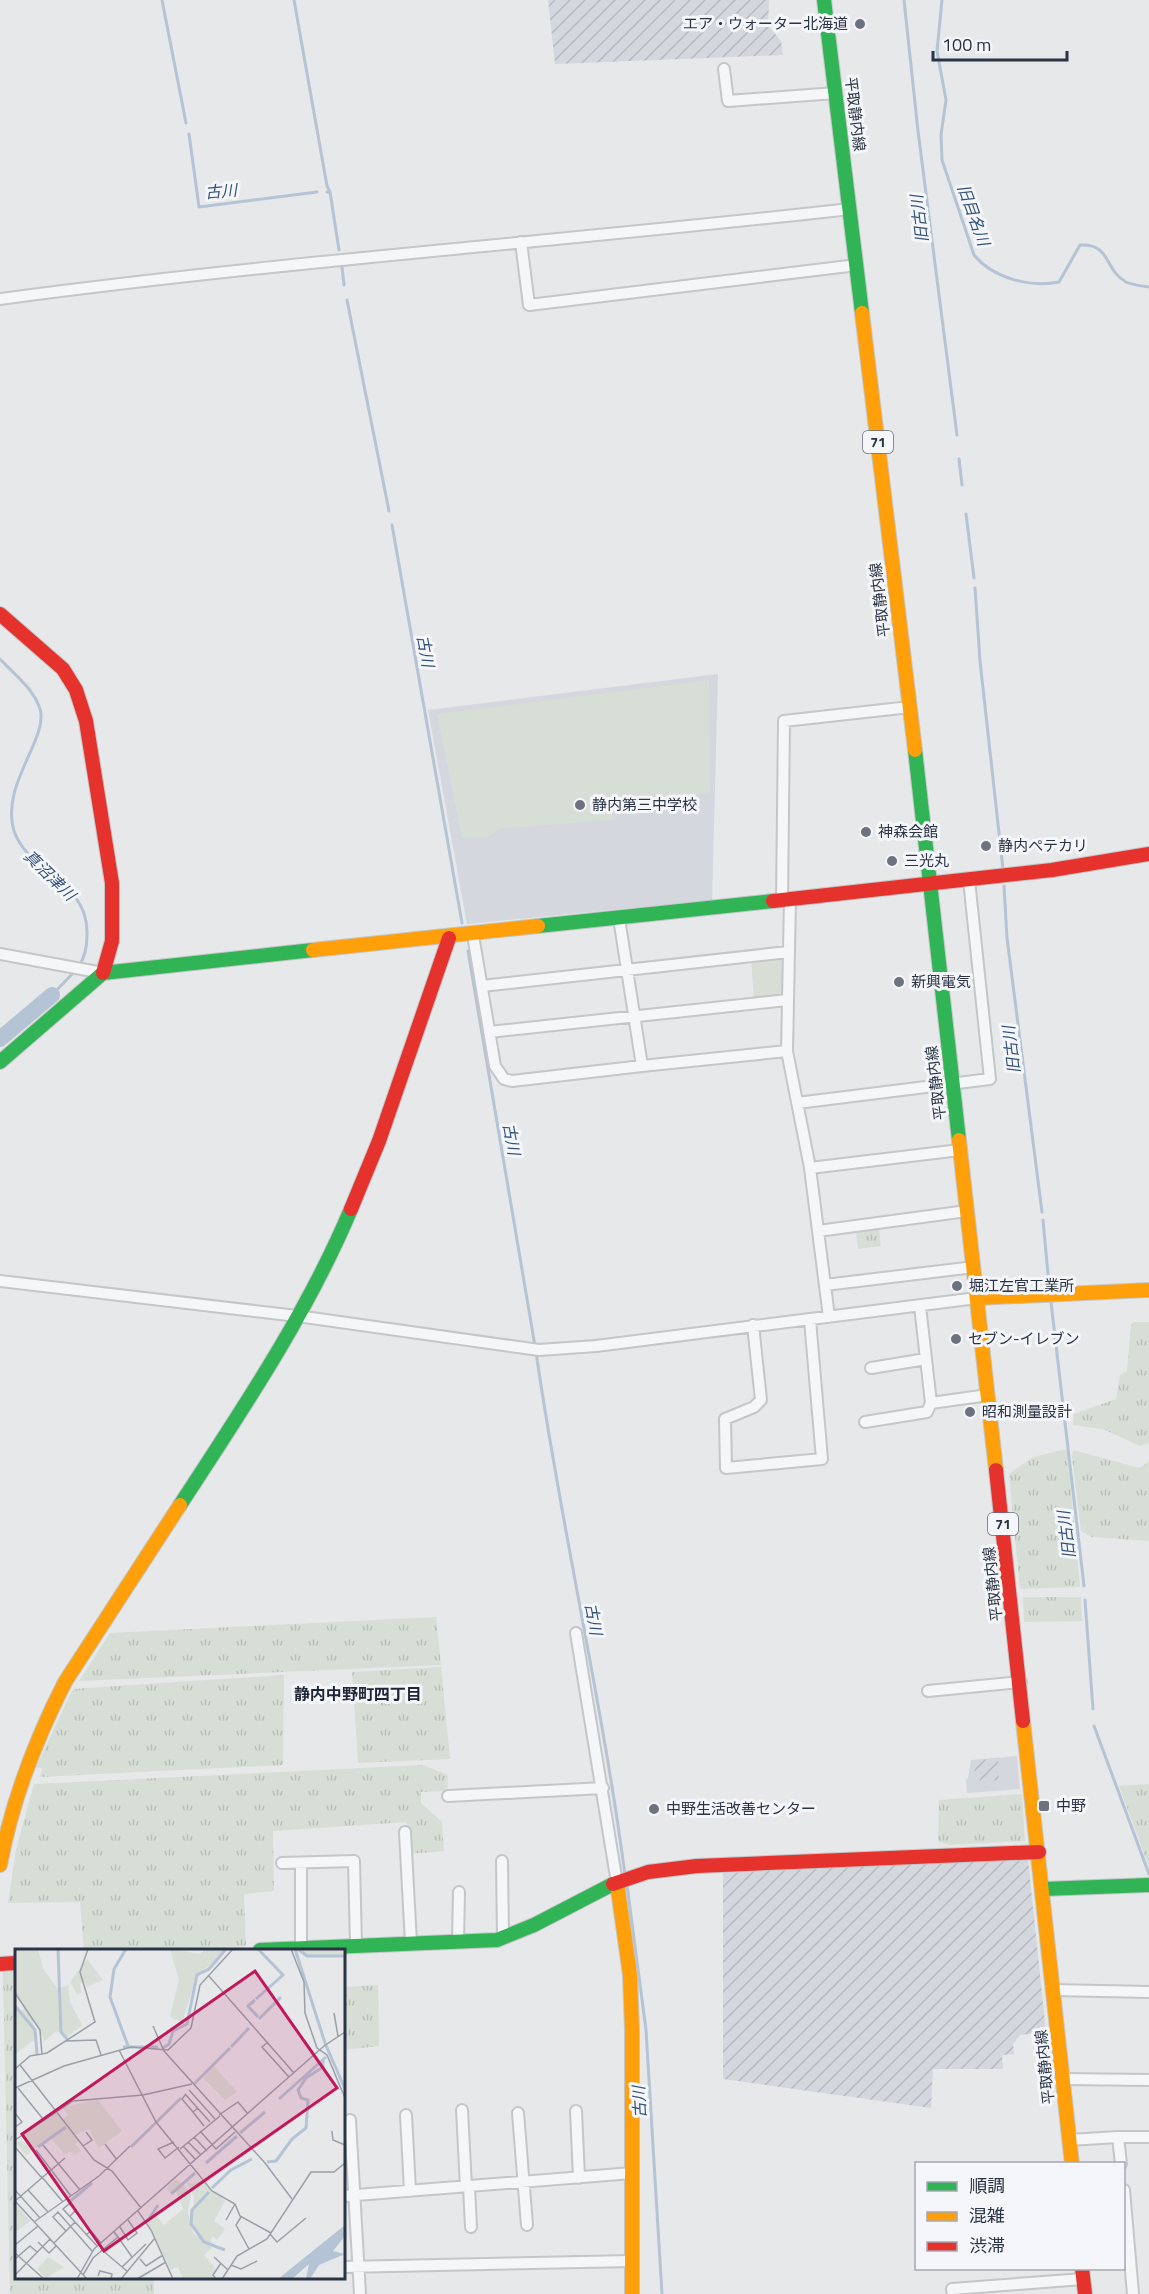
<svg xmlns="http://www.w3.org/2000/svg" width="1149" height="2294" font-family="'Titillium Web','Noto Sans JP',sans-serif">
  <defs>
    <pattern id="industrial-furrows" width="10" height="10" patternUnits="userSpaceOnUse" patternTransform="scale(1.5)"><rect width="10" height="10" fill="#d4d7dd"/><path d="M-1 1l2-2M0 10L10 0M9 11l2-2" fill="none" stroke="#b6b9bf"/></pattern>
    <pattern id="grass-tufts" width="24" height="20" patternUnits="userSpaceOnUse" patternTransform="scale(1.5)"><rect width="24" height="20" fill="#d6ded6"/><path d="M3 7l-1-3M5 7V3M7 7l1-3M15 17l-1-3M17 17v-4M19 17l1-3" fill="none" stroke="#b8bfb9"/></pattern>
  </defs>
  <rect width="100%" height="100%" fill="#e6e8ea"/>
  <path fill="#d4d7dd" d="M718 674 712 900 467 924 428 710Z
    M1017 1756 1020 1789 967 1793 966 1779 968 1778 971 1760Z"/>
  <path fill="url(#industrial-furrows)" d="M548 0H769L768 25 781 41 783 55 555 64Z
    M998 1759 999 1780 980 1781V1778L975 1779 974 1760Z
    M1028 1859 1046 2032 1020 2035 1013 2044 1014 2054 1002 2055 1003 2069H933L931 2108 723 2079V1873Z"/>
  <path fill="url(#grass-tufts)" d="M879 1229 881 1246 858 1249 856 1233Z
    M1134 1322H1149V1443L1140 1446 1103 1429 1073 1425 1074 1414 1116 1399 1120 1375 1127 1371 1131 1324Z
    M1067 1449 1080 1587 1020 1589 1009 1474 1033 1457Z
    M1073 1450 1139 1468 1149 1462V1541L1092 1537 1081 1531 1072 1457Z
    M1023 1597H1081L1082 1621 1024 1622Z
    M436 1617 441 1665 79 1681 110 1633Z
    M441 1667 450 1759 358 1763 352 1672Z
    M284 1675 283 1765 40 1777 42 1768 36 1767 73 1689Z
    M423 1765 448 1775 447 1791 421 1792V1803L442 1822 444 1851 410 1854 407 1822 273 1831 274 1891 244 1894 246 1946 84 1950 80 1902 8 1903 16 1850 34 1784Z
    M1149 1784V1867L1119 1786Z
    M1022 1794 1025 1841 949 1845 938 1841 939 1800Z
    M16 1971V2278H154V2294H10L3 1972Z
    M378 1985 379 2046 344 2050V1987Z"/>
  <path fill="#d6ded6" d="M709 680 710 792 696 795V804L613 811 614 820 499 829 487 838H462L437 714Z
    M781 955 784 959 783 992 780 996 754 999 751 958Z"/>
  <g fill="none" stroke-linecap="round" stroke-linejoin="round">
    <path stroke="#b4c4d5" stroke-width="3" d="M162 0 186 123
      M294 0 327 186 330 192
      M904 0 918 131 957 435
      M942 0 937 51 946 100 941 135 942 160 974 255C993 278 1030 288 1059 282L1080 245C1111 243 1104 270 1126 282 1132 285 1142 286 1149 287
      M189 134 199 207 317 192
      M327 192H330L339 250
      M342 267 344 285
      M347 300 389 511
      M959 459 962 485
      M966 514 974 578
      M392 525 462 923
      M975 588 980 661 1003 869
      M0 659C13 673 34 689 40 709 49 738 0 785 14 831 29 874 89 881 87 935 87 946 85 957 79 966
      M1004 886 1007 938 1042 1212
      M468 951 535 1346
      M52 995 75 971
      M1043 1220 1049 1285
      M1051 1302 1084 1586
      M536 1352C561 1527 602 1700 625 1875
      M1085 1600 1093 1709
      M1094 1726 1149 1874
      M627 1885 646 2030 662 2294"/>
    <path stroke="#b4c4d5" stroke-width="16" d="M0 1039 52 995"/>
    <defs>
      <path id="street" d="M724 69 728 101 836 93
        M521 242 529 305 857 265
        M0 299C283 261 567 241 850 209
        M790 900 787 1051 810 1168 829 1317
        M782 901 784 721 910 707
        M619 918 642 1066 787 1051
        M473 935 495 1066 504 1079 512 1081 642 1066
        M0 954 103 973
        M482 986 788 952
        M489 1032 787 1000
        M797 1103 990 1079 969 880
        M810 1168 960 1150
        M818 1231 967 1211
        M0 1281 297 1316 539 1350 596 1346 977 1298
        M825 1285 974 1267
        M920 1306 931 1403
        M753 1325 761 1400 754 1407 725 1419 726 1468 822 1459 810 1320
        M871 1368 926 1359
        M865 1422 927 1412 931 1403 988 1395
        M576 1633 617 1883
        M928 1691 1021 1682
        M448 1796 603 1788
        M405 1832 411 1943
        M502 1861 503 1938
        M282 1863 354 1861 356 1946
        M458 1941 459 1892
        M301 1949V1863
        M1053 1990 1149 1992
        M1063 2079 1149 2080
        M462 2110 466 2187
        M576 2111 579 2178
        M518 2113 527 2225
        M406 2115 410 2191
        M350 2120 360 2294
        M1118 2137H1149
        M1069 2140 1118 2137 1121 2164
        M469 2187 471 2227
        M1124 2190 1133 2294
        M344 2196 632 2173
        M344 2267 632 2261
        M953 2294 952 2289 1083 2279"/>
      <path id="fast" d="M824 0 862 313
        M915 750 959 1140
        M538 926 773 901
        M0 1062 103 973 313 950
        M180 1505C242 1410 307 1314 351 1209
        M1043 1889 1149 1885
        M260 1950 497 1940 534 1925 613 1884"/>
      <path id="slow" d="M862 313 915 750
        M313 950 538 926
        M959 1140 996 1470
        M977 1298 1149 1290
        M1023 1721 1072 2164
        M0 1865C12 1800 35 1741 65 1682L180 1505
        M617 1883 630 1975 632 2029V2294"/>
      <path id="jam" d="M0 614 63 669 76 690 86 721 112 883V941L103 973
        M773 901 1052 870 1149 854
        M351 1209 379 1141 449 938
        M996 1470 1023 1721
        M613 1884 648 1872 697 1866 1039 1852
        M0 1964 16 1963
        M1082 2268 1085 2294"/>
    </defs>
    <use href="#street" stroke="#c4c6c8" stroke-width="14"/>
    <use href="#fast" stroke="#c4c6c8" stroke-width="16"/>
    <use href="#slow" stroke="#c4c6c8" stroke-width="16"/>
    <use href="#jam" stroke="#c4c6c8" stroke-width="16"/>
    <use href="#street" stroke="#f5f6f7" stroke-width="10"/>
    <use href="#fast" stroke="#30b455" stroke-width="14"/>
    <use href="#slow" stroke="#ff9f0a" stroke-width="14"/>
    <use href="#jam" stroke="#e5322d" stroke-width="14"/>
  </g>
  <g fill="#6c737f" stroke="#f4f6f9" stroke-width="2">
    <circle cx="860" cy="24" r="6"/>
    <circle cx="580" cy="805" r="6"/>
    <circle cx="866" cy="832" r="6"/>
    <circle cx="986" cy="846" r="6"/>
    <circle cx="892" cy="861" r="6"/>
    <circle cx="899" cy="982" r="6"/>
    <circle cx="957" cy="1286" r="6"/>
    <circle cx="956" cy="1339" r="6"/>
    <circle cx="970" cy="1412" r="6"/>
    <rect x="1038" y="1800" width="12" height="12" rx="3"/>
    <circle cx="654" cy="1809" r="6"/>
  </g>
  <g text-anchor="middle" stroke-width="6" stroke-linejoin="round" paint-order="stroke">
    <g fill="#f4f6f9" stroke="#676e7b" stroke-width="1.5">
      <rect x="863" y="431" width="30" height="22" rx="4.5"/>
      <rect x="988" y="1513" width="30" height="22" rx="4.5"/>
    </g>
    <g font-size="14" font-weight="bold" fill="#2b3445">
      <text x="878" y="447">71</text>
      <text x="1003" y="1529">71</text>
    </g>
    <g font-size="15" fill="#2b3445" stroke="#f4f6f9" text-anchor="start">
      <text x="848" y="29" text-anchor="end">エア・ウォーター北海道</text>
      <text x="592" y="810">静内第三中学校</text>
      <text x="878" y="837">神森会館</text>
      <text x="998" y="851">静内ぺテカリ</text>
      <text x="904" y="866">三光丸</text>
      <text x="911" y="987">新興電気</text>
      <text x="969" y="1291">堀江左官工業所</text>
      <text x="968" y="1344">セブン-イレブン</text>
      <text x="982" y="1417">昭和測量設計</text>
      <text x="1056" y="1811">中野</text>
      <text x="666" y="1814">中野生活改善センター</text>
    </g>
    <g font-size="15" fill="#2b3445" stroke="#f4f6f9">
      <text transform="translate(855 114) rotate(83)" y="5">平取静内線</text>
      <text transform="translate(880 600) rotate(-97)" y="5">平取静内線</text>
      <text transform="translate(936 1083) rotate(-97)" y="5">平取静内線</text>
      <text transform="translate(993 1584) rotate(-96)" y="5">平取静内線</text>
      <text transform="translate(1045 2067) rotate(-96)" y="5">平取静内線</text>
    </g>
    <g font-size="16" font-style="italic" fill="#34527a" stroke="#f4f6f9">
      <text transform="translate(221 191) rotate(-5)" y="6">古川</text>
      <text transform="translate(974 215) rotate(70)" y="6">旧目名川</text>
      <text transform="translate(919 219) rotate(-97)" y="6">旧古川</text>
      <text transform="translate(426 651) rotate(80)" y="6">古川</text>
      <text transform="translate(50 875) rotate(44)" y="6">真沼津川</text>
      <text transform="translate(1011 1050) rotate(-97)" y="6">旧古川</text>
      <text transform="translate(512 1139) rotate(80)" y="6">古川</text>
      <text transform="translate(1066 1535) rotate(-97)" y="6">旧古川</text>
      <text transform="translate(594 1619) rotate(80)" y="6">古川</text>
      <text transform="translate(639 2102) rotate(-93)" y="6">古川</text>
    </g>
    <g font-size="16" font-weight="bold" fill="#1d2536" stroke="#f4f6f9">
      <text x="358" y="1700">静内中野町四丁目</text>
    </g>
  </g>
  <g transform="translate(15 1949)">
    <rect width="330" height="330" fill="#e6e8ea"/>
    <path d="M82 150 107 182 84 199 74 180 60 186 48 170 53 166 48 159ZM40 163 52 177 11 206 0 193 7 192 13 198 7 187ZM53 178 64 192 60 195 66 202 59 206 55 202 50 206 37 190ZM162 230 176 244 173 263 178 284 197 299 189 306 201 320 197 330H168L163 318 155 321 132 272 138 263 149 276 168 260 161 241 156 245 151 239ZM186 231 210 252 199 272 210 280 202 291 198 287 195 291 202 298 183 288 177 275 179 248 172 233 178 235ZM0 255 15 272 2 282 0 281Z" fill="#d6ded6"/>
    <path d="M0 0H23L28 20 43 40 53 36 55 53 67 76 52 88 41 82 30 92 18 71 20 90 0 105V53L6 62 9 60 0 42ZM155 0 185 5 191 0H211L181 29 167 73 155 68 164 31ZM282 0H329L330 7 292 6ZM72 10 88 31 72 38 70 33 65 34 66 44 62 45 55 33Z" fill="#d6ded6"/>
    <path d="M199 117 222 143 210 151 188 129ZM33 308 49 318 31 329 22 320Z" fill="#d6ded6"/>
    <path d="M330 276V287L318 302 330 305 304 316 295 330H291L294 315 277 330H263Z" fill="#b4c4d5"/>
    <path fill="none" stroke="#b4c4d5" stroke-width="3" d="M43 0 46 83 52 90M111 0 99 20 95 48 113 97M280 0 310 94 330 140M283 0 292 7H330M241 50 268 26 243 0M240 51 233 57 243 68M0 57 20 81 22 105M244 70 266 48M108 98H143M216 98 234 79M148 99 154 95 158 82 172 75 182 26 194 20 211 0M179 135 215 99M264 150 311 108M225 184 250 163M23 198 51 178M116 198 166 149M252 213 261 212 277 190 291 179 293 151 286 149 283 141 291 129 308 118V111M191 214 222 187M197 239 216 221 237 210M194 243 177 261 176 275 189 293 210 301M156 245 180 224M53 254 77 234M132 273 143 256"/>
    <path fill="none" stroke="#9ba0a8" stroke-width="1.5" d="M276 0 289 33 290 64 302 99 312 106 330 149M193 26 279 124M0 44 25 81 27 106M319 64 323 87M138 77 149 102 250 214 277 250M50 92 81 91 86 106M253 93 247 98 274 128M104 101 141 173 197 242 220 255 225 267 256 284M5 116 79 211 97 222 126 259M0 120 15 107 32 104 80 73 65 23 73 0M0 139 49 117 116 98 153 101 176 79 185 36 218 0M3 139 28 170M174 141 200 170M170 145 195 173M171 145 167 150 178 163M183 159 178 163 189 177M0 164 7 173 0 178M204 166 223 153 233 165M185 182 201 200 220 183M317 182 318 191 330 196M179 188 192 202M0 191 58 152 128 146 177 135M159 193 143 200 150 209 164 198M173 193 186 206M90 195 102 211M28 196 65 241M68 197 77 191 71 183M168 197 181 211M0 198 26 228M165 200 205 167M21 201 56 247M50 209 0 252 72 330M26 227 48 253M0 241 25 269M13 241 33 263M123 262 136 281 158 330M55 267 61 261 54 255 48 260 82 297M226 268 221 276 234 300M211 271 220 255M19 273 84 227 115 197M105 278 113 291 122 284 113 271M51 282 38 268 43 263 77 302M72 285 76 282 86 294M255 285 262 293 291 269M103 288 117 308M23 293 34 304 41 297M39 294 60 273M0 296 23 277M87 301 113 323M0 304 29 330M199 308 213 321M0 310 15 297 22 303M125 310 131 317 148 306M216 316 226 320 242 312M107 318 131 295M0 326 35 290M68 326 78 309 103 288 99 283M83 327 85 322 97 325 96 330M62 330 79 300 309 97 330 83M106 330 140 289M122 330 151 313M201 330 198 326 206 314M207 330 222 307 252 290 296 223H319L330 214"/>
    <path fill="#c2185b" fill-opacity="0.15" stroke="#c2185b" stroke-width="3" d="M240 22 322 139 89 302 7 185Z"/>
    <rect width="330" height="330" fill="none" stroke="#2b3445" stroke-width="3"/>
  </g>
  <rect x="915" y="2162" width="210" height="108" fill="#f4f6f9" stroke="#a4a8b1" stroke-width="1.5"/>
  <rect x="927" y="2182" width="30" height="9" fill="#30b455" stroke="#a4a8b1" stroke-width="1.5"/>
  <text x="969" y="2192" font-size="18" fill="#2b3445">順調</text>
  <rect x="927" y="2212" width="30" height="9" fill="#ff9f0a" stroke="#a4a8b1" stroke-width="1.5"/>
  <text x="969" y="2222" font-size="18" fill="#2b3445">混雑</text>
  <rect x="927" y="2242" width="30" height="9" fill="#e5322d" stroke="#a4a8b1" stroke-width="1.5"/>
  <text x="969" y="2252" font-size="18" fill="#2b3445">渋滞</text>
  <path d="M933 51v9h134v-9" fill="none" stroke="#2b3445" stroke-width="3"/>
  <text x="942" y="51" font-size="18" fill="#2b3445" stroke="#f4f6f9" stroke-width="4.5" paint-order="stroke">100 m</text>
</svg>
